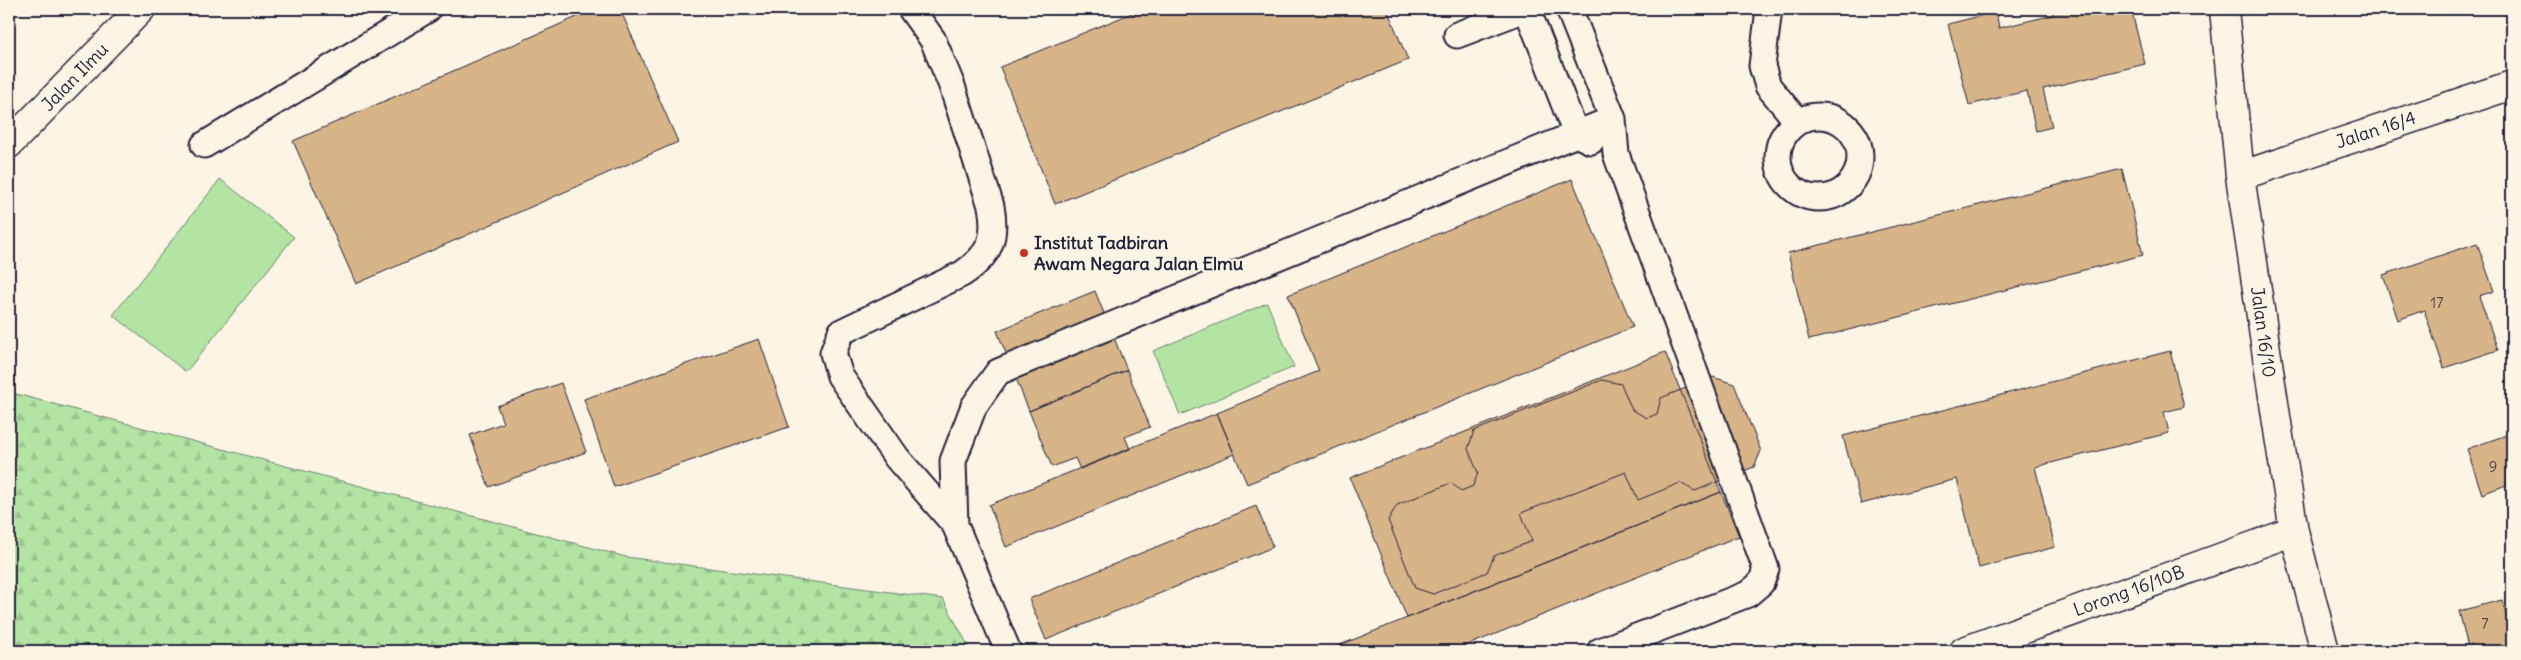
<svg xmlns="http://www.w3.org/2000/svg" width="2521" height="660" font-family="Delius,sans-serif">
  <defs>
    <pattern id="forest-firs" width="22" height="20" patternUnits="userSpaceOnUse" patternTransform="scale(1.25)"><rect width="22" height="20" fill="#b3e4a4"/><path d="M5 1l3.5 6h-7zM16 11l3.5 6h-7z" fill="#9ac38e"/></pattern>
  </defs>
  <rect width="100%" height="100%" fill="#fcf5e5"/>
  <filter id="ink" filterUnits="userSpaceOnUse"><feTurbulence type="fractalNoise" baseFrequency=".02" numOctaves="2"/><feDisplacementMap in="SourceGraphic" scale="10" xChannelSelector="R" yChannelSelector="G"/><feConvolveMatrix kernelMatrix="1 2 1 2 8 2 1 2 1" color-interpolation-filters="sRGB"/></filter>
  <g filter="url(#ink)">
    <path fill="#b3e4a4" stroke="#6a8370" d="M220 179 294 237 186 372 113 315Z
      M1267 303 1294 367 1180 415 1153 351Z"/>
    <path fill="url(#forest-firs)" stroke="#6a8370" d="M9 392 626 557 943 599 971 651H9Z"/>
    <path fill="#d8b489" stroke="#22223b" d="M595 9H620L678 142 356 284 293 141Z
      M1142 9H1387L1408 60 1055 204 1000 67Z
      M2051 9H2131L2145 64 2043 89 2052 127 2036 131 2027 91 1969 105 1948 24 1996 12 1999 28 2053 15Z
      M2122 169 2143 255 1809 340 1788 253Z
      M1572 179 1633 327 1247 484 1217 413 1319 371 1288 295Z
      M2477 243 2494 291 2479 296 2498 350 2444 368 2424 310 2398 320 2383 275Z
      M1095 291 1127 370 1029 411 997 331Z
      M759 339 789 427 614 487 584 399Z
      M2170 351 2184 407 2164 412 2169 433 2035 467 2055 547 1979 568 1957 479 1861 504 1843 436Z
      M1665 352 1721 492 1407 618 1350 478Z
      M1127 370 1150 427 1125 437 1130 449 1080 469 1075 458 1052 467 1029 411Z
      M1713 377 1734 384 1761 451 1754 467 1695 491 1680 483 1638 500 1626 472 1521 513 1532 541 1494 556 1487 572 1433 594 1415 588 1388 520 1397 505 1451 483 1461 491 1473 486 1478 473 1468 449 1474 431 1602 380 1621 384 1632 410 1647 418 1657 414 1661 398Z
      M561 383 586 452 489 487 470 435 503 423 497 406Z
      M1217 413 1234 454 1006 547 989 505Z
      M2512 433V495L2509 484 2482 494 2467 449Z
      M1721 492 1739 536 1453 651H1325Z
      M1256 506 1273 547 1046 640 1029 599Z
      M2502 600 2512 638V651H2469L2459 611Z"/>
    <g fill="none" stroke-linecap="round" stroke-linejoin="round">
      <defs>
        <path id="lane" d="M911 9 933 40 952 86 991 206C997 239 990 255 962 274L841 332 833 353 840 376 897 458 955 525 1008 651
          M1527 9 1576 134 1591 141
          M1569 9 1613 119 1616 154 1766 569 1761 583 1748 594 1600 651
          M1769 9 1762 66 1768 86 1797 121
          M1457 35 1525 9
          M1778 157a41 41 0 1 1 82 0a41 41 0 1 1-82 0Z
          M204 145 428 9
          M955 525 953 461 974 406 998 372 1613 119"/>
        <path id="street" d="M2224 9 2240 176 2280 443 2294 531 2325 651
          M9 144 141 9
          M2240 176 2512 85
          M1964 651 2294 531"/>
      </defs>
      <use href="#lane" stroke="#22223b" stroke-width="29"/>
      <use href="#street" stroke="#22223b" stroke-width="31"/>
      <use href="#lane" stroke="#fcf5e5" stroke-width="25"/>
      <use href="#street" stroke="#fcf5e5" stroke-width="28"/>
    </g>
  </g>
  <circle fill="#c8321e" stroke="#fcf5e5" stroke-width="2" cx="1024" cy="253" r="5"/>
  <g text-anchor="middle" stroke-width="4.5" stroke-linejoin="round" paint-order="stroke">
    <g font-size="15" fill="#50464e">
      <text x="2437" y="308">17</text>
      <text x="2493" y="472">9</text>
      <text x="2485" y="629">7</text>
    </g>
    <g font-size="18" fill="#22223b" stroke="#fcf5e5">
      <text transform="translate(75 77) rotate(-46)" y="6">Jalan Ilmu</text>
      <text transform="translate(2376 130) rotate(-18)" y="6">Jalan 16/4</text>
      <text transform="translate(2263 332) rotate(82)" y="6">Jalan 16/10</text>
      <text transform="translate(2129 591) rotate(-20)" y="6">Lorong 16/10B</text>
    </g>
    <g font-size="18" font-weight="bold" fill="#22223b" stroke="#fcf5e5" text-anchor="start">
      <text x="1034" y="249">Institut Tadbiran<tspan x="1034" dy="21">Awam Negara Jalan Elmu</tspan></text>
    </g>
  </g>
  <rect width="2521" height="660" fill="none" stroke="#fcf5e5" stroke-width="30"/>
  <rect x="15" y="15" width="2491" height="630" fill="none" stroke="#22223b" stroke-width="2" filter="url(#ink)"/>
</svg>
